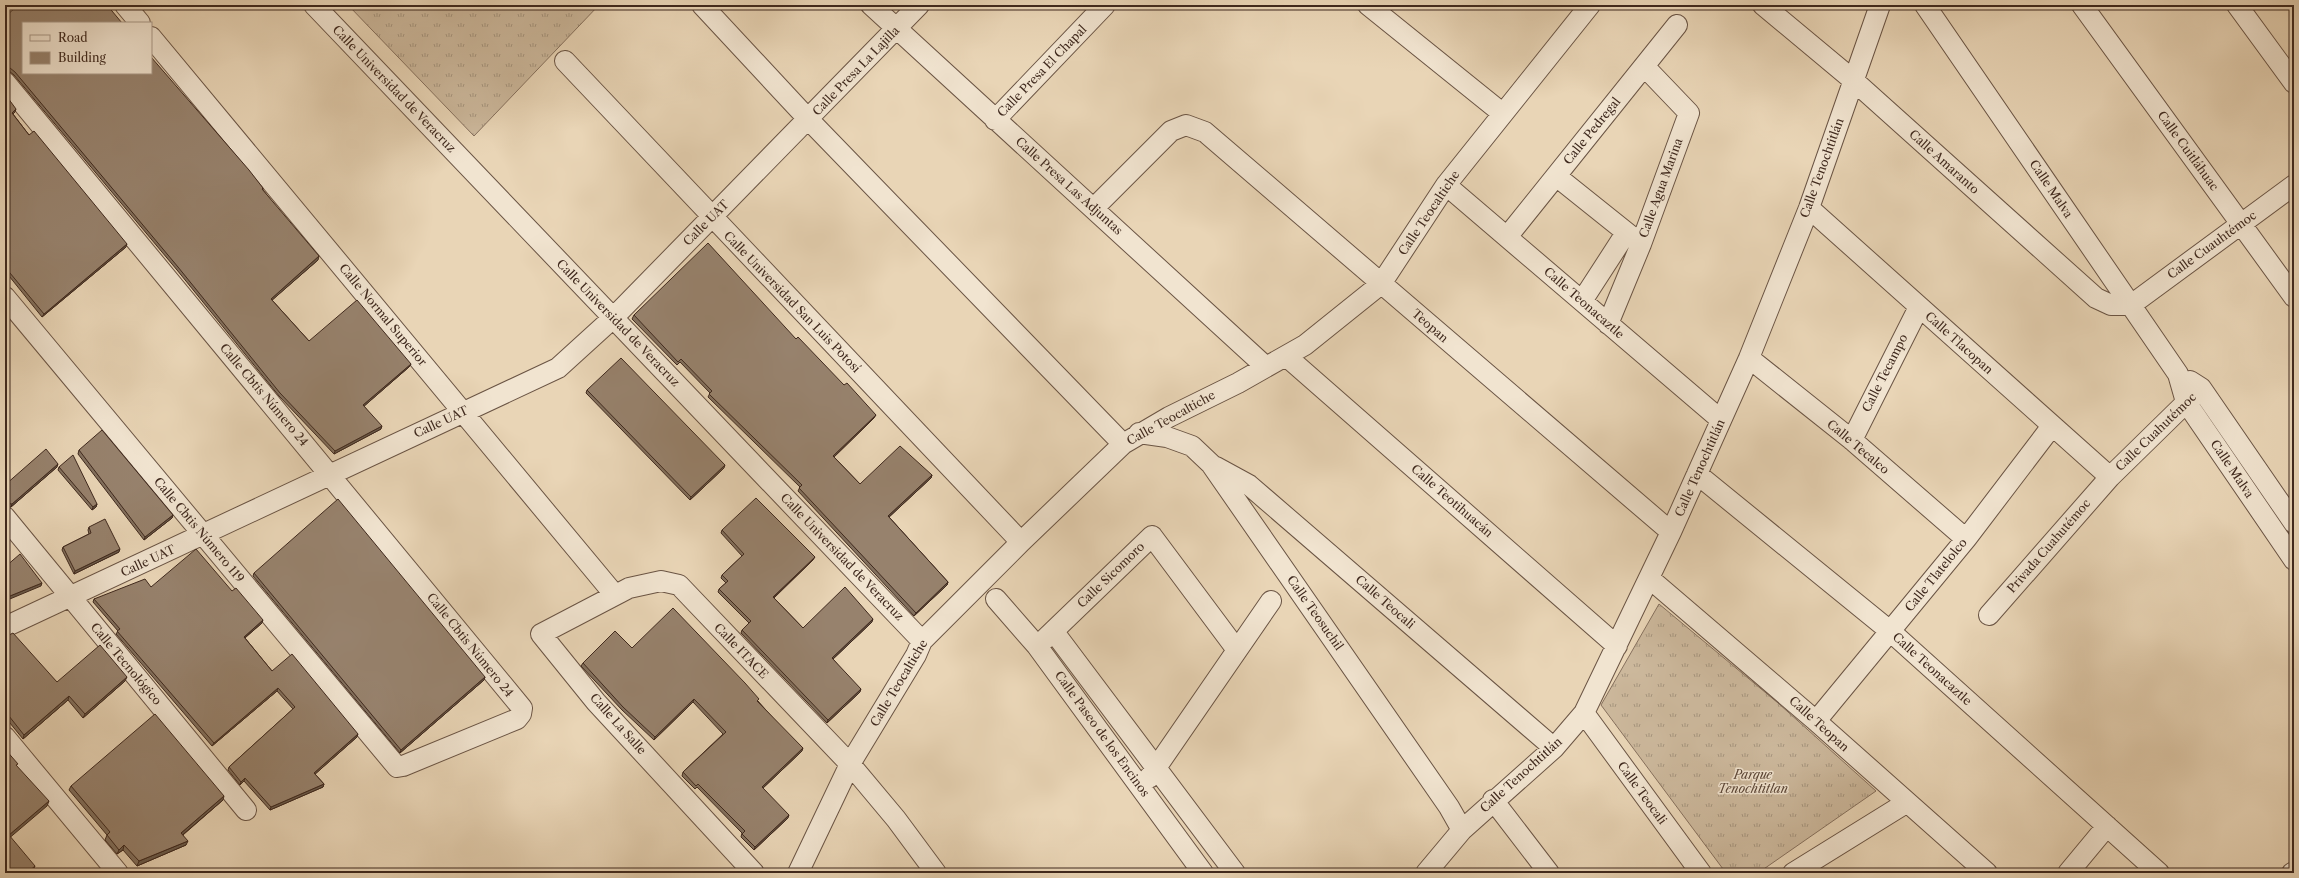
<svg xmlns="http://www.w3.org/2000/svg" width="2299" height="878" font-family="'Libre Caslon Text',serif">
  <defs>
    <pattern id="grass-tufts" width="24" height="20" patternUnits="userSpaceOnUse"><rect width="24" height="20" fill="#ccb89c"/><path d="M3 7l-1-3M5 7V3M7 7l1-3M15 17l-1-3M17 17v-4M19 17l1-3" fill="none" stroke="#a7967f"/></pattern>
  </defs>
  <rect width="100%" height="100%" fill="#e9d5b6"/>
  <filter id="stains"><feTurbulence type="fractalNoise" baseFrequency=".005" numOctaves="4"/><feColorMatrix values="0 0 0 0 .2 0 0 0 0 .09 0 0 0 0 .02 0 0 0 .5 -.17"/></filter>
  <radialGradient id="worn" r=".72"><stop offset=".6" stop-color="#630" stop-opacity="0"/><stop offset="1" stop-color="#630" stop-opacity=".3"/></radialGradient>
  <path fill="url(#grass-tufts)" stroke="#86705d" d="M348 5H599L474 136Z
    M1659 604 1778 703 1876 791 1758 873H1726L1601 705Z"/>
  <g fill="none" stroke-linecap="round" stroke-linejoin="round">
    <defs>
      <path id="minor" d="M125 5 140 23
        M314 5 922 641
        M702 5 809 120 1123 444
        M871 5 1266 367
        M1368 5 1502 113
        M1763 5 1853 80 2096 298 2111 305H2131
        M1925 5 2178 374 2186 402 2294 560
        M2082 5 2294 297
        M2237 5 2294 83
        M151 37 614 594
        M565 61 1021 542
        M5 82 522 708 521 714 517 719 403 766 397 767 5 297
        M995 120 1105 5
        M1556 176 1641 244
        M1446 185 1721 420
        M1094 208 1171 131 1186 125 1205 132 1671 532
        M1809 208 2110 477
        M1507 237 1677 25
        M1582 301 1626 233
        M2131 305 2294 185
        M1608 324 1641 244 1689 113 1644 66
        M1286 356 1617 646
        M1749 358 1852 440 1966 539
        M2190 381 2201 388 2294 523
        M1139 433 1167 437 1192 446 1211 464 1449 807 1462 830
        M1852 440 1919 307
        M1216 467 1249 485 1554 748
        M1697 474 1890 631 2159 873
        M5 517 246 810
        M1649 578 1816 721 1987 873
        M996 599 1037 646 1203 873
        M1989 615 2110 477 2201 388
        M5 627 558 368 613 318 919 5
        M1054 632 1235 873
        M1044 640 1152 536 1237 650
        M1584 713 1701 873
        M1816 721 1966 539 2052 426
        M5 737 118 873
        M1149 778 1271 601
        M1493 800 1549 873
        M754 873 596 702 541 634 629 588 661 581 679 585 850 764 896 819 936 873
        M798 873 850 764 916 655 922 641 1021 542 1123 444 1169 417 1238 383 1305 345 1381 284 1446 185 1590 5
        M1426 873 1462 830 1554 748 1584 713 1671 532 1749 358 1809 208 1880 5
        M1793 873 1906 803
        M2068 873 2107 826
        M2292 873 2294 872"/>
    </defs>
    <use href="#minor" stroke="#6a5444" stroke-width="22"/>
    <use href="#minor" stroke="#f1e4d0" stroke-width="20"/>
  </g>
  <path fill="#82705e" stroke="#3f291e" d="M5 17 263 188V190L318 260 272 300 309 341 411 364 409 367 364 406 381 429 334 454 279 396 177 270 14 75 9 71 5 72Z
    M5 94 15 112 13 114 29 135 126 247 42 317 5 271Z
    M634 315 796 339 874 418 834 457 860 484 932 475 931 478 889 517 948 582 947 585 914 616 798 491 800 487 708 397 710 393 680 362 677 365 632 319Z
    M587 390 724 468 690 500 586 393Z
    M79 450 173 515 172 518 144 540 78 454Z
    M57 467 11 507 5 506V485Z
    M59 467 97 504 96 507 92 510 58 470Z
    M89 527 119 552 74 574 62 550 63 547 89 534 88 530Z
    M722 530 813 560 774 598 803 628 872 622 833 659 860 692 827 723 741 633 742 630 749 623 718 592 719 589 726 583 721 578 722 575 742 556 721 533Z
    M254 573 485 677 484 680 400 753 253 576Z
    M151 587 232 591 262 623 245 638 272 671 357 737 315 774 324 784 323 787 270 810 244 781 240 785 228 770 229 767 293 709 277 691 212 746 116 634 118 631 93 602 94 599Z
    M5 637 57 682 125 681 83 718 68 700 23 739 5 717Z
    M632 648 758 701 802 751 763 788 788 818 754 850 741 837 742 833 697 787 695 789 682 776 683 772 723 734 693 702 654 740 622 710 581 666 583 663Z
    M71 786 223 800 183 835 186 845 137 866 123 850 117 854 105 840 107 835 69 790Z"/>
  <path fill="#6a5b4c" stroke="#3f291e" d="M10 68 9 71 5 72V69Z
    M16 109 15 112 11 116 12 113Z
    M127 244 126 247 42 317 44 314Z
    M319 256 318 260 270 302 271 299Z
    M411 364 409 367 362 408 363 405Z
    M876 415 874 418 832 459 833 456Z
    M382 426 381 429 334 454 335 451Z
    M58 464 57 467 11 507 12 504Z
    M725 465 724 468 690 500 691 497Z
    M932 475 931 478 887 519 888 516Z
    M97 504 96 507 92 510 93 507Z
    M173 515 172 518 144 540 145 537Z
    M120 549 119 552 74 574 75 571Z
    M815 557 813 560 771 600 773 597Z
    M948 582 947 585 914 616 916 613Z
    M42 583 41 586 5 601V598Z
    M873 619 872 622 831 661 832 658Z
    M263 620 262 623 242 640 244 637Z
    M127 677 125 681 83 718 85 714Z
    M485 677 484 680 400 753 401 750Z
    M278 688 277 691 212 746 214 743Z
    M861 689 860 692 827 723 828 720Z
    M69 696 68 700 23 739 24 735Z
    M694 699 693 702 654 740 655 737Z
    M358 734 357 737 313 776 314 773Z
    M803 748 802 751 761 790 762 787Z
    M245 778 244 781 240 785 241 782Z
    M324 784 323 787 270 810 271 807Z
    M224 796 223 800 180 837 181 833Z
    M49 801 47 806 7 840 9 835Z
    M789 815 788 818 754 850 755 847Z
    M188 841 186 845 137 866 139 861Z
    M124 845 123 850 117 854 119 850Z
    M35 866 33 871 31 873H27Z"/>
  <path fill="#97826d" stroke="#3f291e" d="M18 5H107L122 23H23V73H151V57L249 170 263 188 262 189 319 256 271 299 309 341 357 300 411 364 363 405 382 426 335 451 280 393 178 267 15 72 10 68 5 69V17Z
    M5 94 16 109 12 113 29 135 34 131 127 244 44 314 5 267Z
    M708 243 796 339 798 337 844 385 847 383 876 415 833 456 860 484 900 446 932 475 888 516 948 582 916 613 799 488 802 485 709 394 712 391 681 359 678 362 634 315Z
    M621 358 725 465 691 497 587 390Z
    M102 430 173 515 145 537 79 450Z
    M46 449 58 464 12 504 5 503V485Z
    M73 455 97 504 93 507 59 467Z
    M756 498 815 557 773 597 803 628 845 587 873 619 832 658 861 689 828 720 742 630 751 621 719 589 728 581 722 575 744 554 722 530Z
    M338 499 485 677 401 750 254 573Z
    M105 519 120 549 75 571 63 547 91 533 89 527Z
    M196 549 232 591 236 588 263 620 244 637 272 671 292 654 358 734 314 773 324 784 271 807 245 778 241 782 229 767 295 707 278 688 214 743 117 631 120 629 94 599 145 579 151 587Z
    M20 554 42 583 5 598V567Z
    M673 608 745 683 759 699 757 701 803 748 762 787 789 815 755 847 742 834 745 831 698 784 696 786 683 772 726 732 694 699 655 737 623 707 583 663 615 631 632 648Z
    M13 633 57 682 100 645 127 677 85 714 69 696 24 735 5 711V637Z
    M155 714 224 796 181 833 188 841 139 861 124 845 119 850 107 835 110 832 71 786Z
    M5 749 18 764 16 765 49 801 9 835 35 866 27 873H5Z"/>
  <g text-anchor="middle" stroke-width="3" stroke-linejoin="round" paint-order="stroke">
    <g font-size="12" fill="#3f291e" stroke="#f1e4d0">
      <text transform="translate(856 71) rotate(-46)" y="4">Calle Presa La Lajilla</text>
      <text transform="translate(1042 71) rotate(-46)" y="4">Calle Presa El Chapal</text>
      <text transform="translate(394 89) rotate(46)" y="4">Calle Universidad de Veracruz</text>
      <text transform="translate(1592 131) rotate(-51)" y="4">Calle Pedregal</text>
      <text transform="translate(2188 151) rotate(54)" y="4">Calle Cuitláhuac</text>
      <text transform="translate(1944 162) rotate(42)" y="4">Calle Amaranto</text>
      <text transform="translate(1822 168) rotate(-70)" y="4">Calle Tenochtitlán</text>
      <text transform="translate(1069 186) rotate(42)" y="4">Calle Presa Las Adjuntas</text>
      <text transform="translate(1661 188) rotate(-70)" y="4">Calle Agua Marina</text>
      <text transform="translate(2051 189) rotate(56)" y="4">Calle Malva</text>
      <text transform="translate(1429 213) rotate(-56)" y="4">Calle Teocaltiche</text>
      <text transform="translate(706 223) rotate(-45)" y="4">Calle UAT</text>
      <text transform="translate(2212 245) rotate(-36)" y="4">Calle Cuauhtémoc</text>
      <text transform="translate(792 302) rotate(46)" y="4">Calle Universidad San Luis Potosí</text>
      <text transform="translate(1584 303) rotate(41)" y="4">Calle Teonacaztle</text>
      <text transform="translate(383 315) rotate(50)" y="4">Calle Normal Superior</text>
      <text transform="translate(618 323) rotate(46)" y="4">Calle Universidad de Veracruz</text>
      <text transform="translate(1430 326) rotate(41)" y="4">Teopan</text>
      <text transform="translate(1959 343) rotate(42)" y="4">Calle Tlacopan</text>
      <text transform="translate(1885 373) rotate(-63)" y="4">Calle Tecampo</text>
      <text transform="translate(264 395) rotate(50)" y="4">Calle Cbtis Número 24</text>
      <text transform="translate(1171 418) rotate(-29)" y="4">Calle Teocaltiche</text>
      <text transform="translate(441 422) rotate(-25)" y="4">Calle UAT</text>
      <text transform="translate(2156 432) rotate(-44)" y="4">Calle Cuahutémoc</text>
      <text transform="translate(1858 447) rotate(40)" y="4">Calle Tecalco</text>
      <text transform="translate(1700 468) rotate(-66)" y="4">Calle Tenochtitlán</text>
      <text transform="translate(2232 469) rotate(56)" y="4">Calle Malva</text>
      <text transform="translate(1452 501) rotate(41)" y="4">Calle Teotihuacán</text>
      <text transform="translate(199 530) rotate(50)" y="4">Calle Cbtis Número 119</text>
      <text transform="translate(2049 546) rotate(-49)" y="4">Privada Cuahutémoc</text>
      <text transform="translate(842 557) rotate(46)" y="4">Calle Universidad de Veracruz</text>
      <text transform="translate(148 561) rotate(-25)" y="4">Calle UAT</text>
      <text transform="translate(1111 575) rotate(-44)" y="4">Calle Sicomoro</text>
      <text transform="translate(1936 575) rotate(-51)" y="4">Calle Tlatelolco</text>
      <text transform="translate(1385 602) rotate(41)" y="4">Calle Teocali</text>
      <text transform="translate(1315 613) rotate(55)" y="4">Calle Teosuchil</text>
      <text transform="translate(470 645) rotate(51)" y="4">Calle Cbtis Número 24</text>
      <text transform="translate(741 651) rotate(46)" y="4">Calle ITACE</text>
      <text transform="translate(126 664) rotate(50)" y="4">Calle Tecnológico</text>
      <text transform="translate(1932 669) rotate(42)" y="4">Calle Teonacaztle</text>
      <text transform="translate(899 683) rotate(-59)" y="4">Calle Teocaltiche</text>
      <text transform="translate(618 724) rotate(48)" y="4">Calle La Salle</text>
      <text transform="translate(1819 724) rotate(42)" y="4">Calle Teopan</text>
      <text transform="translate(1102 734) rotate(54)" y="4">Calle Paseo de los Encinos</text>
      <text transform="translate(1521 775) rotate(-42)" y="4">Calle Tenochtitlán</text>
      <text transform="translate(1642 793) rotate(54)" y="4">Calle Teocali</text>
    </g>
    <g font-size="12" font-style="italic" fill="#5b4637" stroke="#f1e4d0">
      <text x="1753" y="779">Parque<tspan x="1753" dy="14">Tenochtitlan</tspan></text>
    </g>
  </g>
  <rect width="2299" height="878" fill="none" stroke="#e9d5b6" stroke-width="20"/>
  <rect x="6" y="6" width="2287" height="866" fill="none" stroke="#3f291e" stroke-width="2"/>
  <rect x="10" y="10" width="2279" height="858" fill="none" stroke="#3f291e"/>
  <rect x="22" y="22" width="130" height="52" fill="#f1e4d0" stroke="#aa9989"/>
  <rect x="30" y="35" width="20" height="6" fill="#f1e4d0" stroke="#aa9989"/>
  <text x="58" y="42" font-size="12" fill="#3f291e">Road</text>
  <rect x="30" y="52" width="20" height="12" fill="#97826d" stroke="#aa9989"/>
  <text x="58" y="62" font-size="12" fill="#3f291e">Building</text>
  <rect width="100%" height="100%" filter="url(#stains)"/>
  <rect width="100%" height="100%" fill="url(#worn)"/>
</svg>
